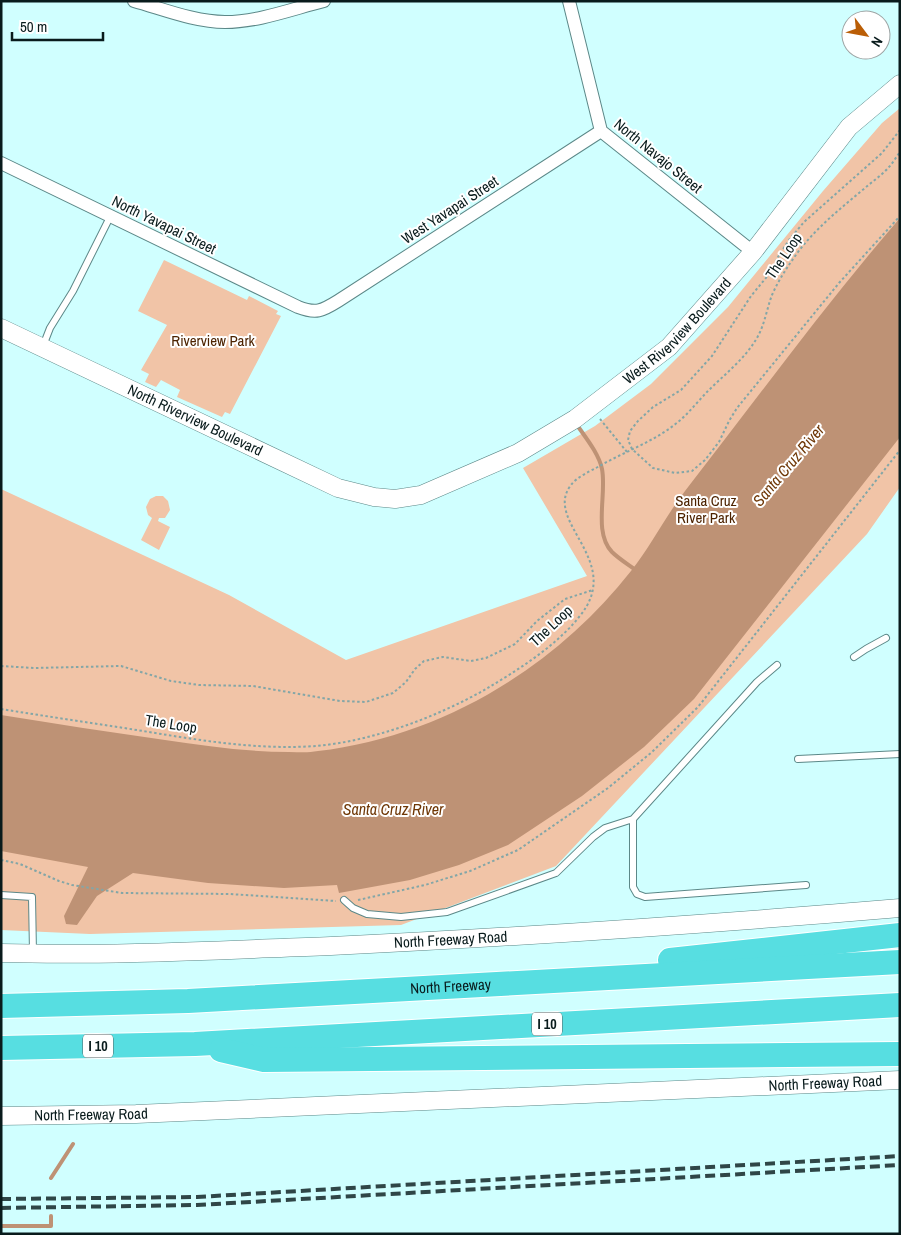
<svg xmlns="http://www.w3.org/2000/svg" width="901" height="1235" font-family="'Archivo Narrow',sans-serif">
  <rect width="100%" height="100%" fill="#d0ffff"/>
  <path fill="#f1c4a7" d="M900 108V487L867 534 556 866 401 925 90 934 1 930V489L229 595 346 660 587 576 523 468 595 426 651 384 728 307 823 191 882 123Z
    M164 260 247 300 249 296 278 311 276 314 281 316 230 414 225 412 222 417 177 397 180 390 161 380 156 387 145 382 149 374 141 370 167 325 138 311Z
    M156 496H163L168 501 170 510 165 518H159L158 521 170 527 159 550 141 540 152 518 148 515 146 507 150 499Z"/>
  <path fill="#be9275" d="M900 218V437L694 699 644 747 582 796 508 845 459 865 410 880 339 893 337 885 284 888 208 883 133 873 97 896 77 925 66 924 64 916 88 867 1 851V715C56 724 110 732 165 740 206 746 247 752 289 752 299 752 308 753 318 751 440 737 555 668 631 571 651 546 665 517 685 491 756 400 824 306 900 218Z"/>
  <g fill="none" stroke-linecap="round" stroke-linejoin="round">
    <path stroke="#be9275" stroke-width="4" d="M577 425C586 438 599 454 602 469 607 494 593 532 612 552 619 559 629 565 637 571
      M51 1178 73 1144
      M1 1226H51V1216"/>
    <defs>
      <path id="lane" d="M43 346 50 328 73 291 110 217
        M854 657 866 649 886 638
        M777 665 757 682 633 819V887L637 894 645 897 806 885
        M798 759 900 754
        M1 895 32 897 33 953
        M344 900 353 908 367 914 401 917 447 912 556 873 593 837 605 828 633 819"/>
      <path id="street" d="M134 1C163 9 195 22 225 22 258 22 292 9 324 1
        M569 1 601 131 753 252
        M1 163 298 307C316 314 322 311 338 301L601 131"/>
      <g id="secondary">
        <path id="s1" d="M1 328 338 488 374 497 395 499 421 495 518 453 575 419 669 347 753 252 849 127 900 84"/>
        <path id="s2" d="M1 953C111 956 221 950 331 946 521 937 710 924 900 908"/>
        <path id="s3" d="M1 1116 136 1114 900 1080"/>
      </g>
      <g id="highway">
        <path d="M670 960 900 935"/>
        <path id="s4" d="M1 1006 188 1001 900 962"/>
        <path d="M1 1048 195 1044 900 1005"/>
        <path d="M221 1050 264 1060 900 1054"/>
      </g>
    </defs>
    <use href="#lane" stroke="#5c8888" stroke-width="8"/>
    <use href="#street" stroke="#5c8888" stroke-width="14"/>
    <use href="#secondary" stroke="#5c8888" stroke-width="19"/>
    <use href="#highway" stroke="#fff" stroke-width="26"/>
    <path stroke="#83a6a7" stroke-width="2" stroke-dasharray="2.5 2.5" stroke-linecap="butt" d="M900 130 882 153 804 222 789 240 778 257 770 273 751 296 712 356 681 390 653 407 638 421 630 431 628 440 632 449 653 468 675 473 692 471 705 460 719 442 729 421 737 408 839 283 900 216
      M600 419 627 452
      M1 666 34 668 121 666 171 681 199 685 253 686 340 701 366 702 393 693 406 682 415 669 424 661 443 657 471 661 486 658 515 644 537 621 565 599 593 590
      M1 709C50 717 100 724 149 732 204 741 260 750 316 746 373 741 437 717 486 689 518 670 556 646 579 617 626 561 542 522 571 485 576 478 588 472 596 468 623 452 654 442 678 422 689 413 698 401 708 391 725 374 747 357 758 336 765 323 767 308 772 295 779 279 788 266 798 252 817 227 841 208 865 188 873 181 882 175 889 167 893 163 896 157 900 152
      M1 860 20 864 59 881 72 885 122 893 230 894 336 901
      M358 900 425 885 470 871 518 850 608 788 652 752 698 707 900 450"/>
    <use href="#lane" stroke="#fff" stroke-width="6"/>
    <use href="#street" stroke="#fff" stroke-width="12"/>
    <use href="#secondary" stroke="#fff" stroke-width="18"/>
    <use href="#highway" stroke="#57dee1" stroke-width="24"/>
    <path stroke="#2f4647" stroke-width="4" stroke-dasharray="10 5" stroke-linecap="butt" d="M1 1199 197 1197 900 1156
      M1 1208 197 1205 900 1165"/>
  </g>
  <g text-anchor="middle" stroke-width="4" stroke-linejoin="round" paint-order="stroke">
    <g fill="#fff" stroke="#535f60" stroke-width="1">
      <rect x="532" y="1012.5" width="30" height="23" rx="4"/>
      <rect x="83" y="1034.5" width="30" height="23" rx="4"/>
    </g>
    <g font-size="14" font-weight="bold" fill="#091b1c">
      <text x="547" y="1029">I 10</text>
      <text x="98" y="1051">I 10</text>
    </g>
    <g font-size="15" fill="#091b1c" stroke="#fff">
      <text transform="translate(658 156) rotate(39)" y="5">North Navajo Street</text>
      <text transform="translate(450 210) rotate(-33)" y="5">West Yavapai Street</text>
      <text transform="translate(164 225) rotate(26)" y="5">North Yavapai Street</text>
      <text transform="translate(784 256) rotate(-56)" y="5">The Loop</text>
      <text dy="5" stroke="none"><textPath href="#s1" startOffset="765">West Riverview Boulevard</textPath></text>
      <text dy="5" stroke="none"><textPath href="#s1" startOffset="215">North Riverview Boulevard</textPath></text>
      <text transform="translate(551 626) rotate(-43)" y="5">The Loop</text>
      <text transform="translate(171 724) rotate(9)" y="5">The Loop</text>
      <text dy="5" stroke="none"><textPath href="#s2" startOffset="450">North Freeway Road</textPath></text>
      <text dy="5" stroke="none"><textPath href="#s4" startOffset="450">North Freeway</textPath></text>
      <text dy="5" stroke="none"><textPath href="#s3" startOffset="825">North Freeway Road</textPath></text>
      <text dy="5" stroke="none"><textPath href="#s3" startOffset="90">North Freeway Road</textPath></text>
    </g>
    <g font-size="15" fill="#4d2300" stroke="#fff">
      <text x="213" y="346">Riverview Park</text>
      <text x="706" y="506">Santa Cruz<tspan x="706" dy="17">River Park</tspan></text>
    </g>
    <g font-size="16" font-style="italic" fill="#6f3706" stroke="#fff">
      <text transform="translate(788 465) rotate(-50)" y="6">Santa Cruz River</text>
      <text x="393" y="815">Santa Cruz River</text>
    </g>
  </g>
  <rect width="901" height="1235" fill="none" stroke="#091b1c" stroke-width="5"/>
  <g transform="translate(866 35) rotate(122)"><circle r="24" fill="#ffffff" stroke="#9da4a4"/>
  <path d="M0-4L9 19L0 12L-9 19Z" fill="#ba5e06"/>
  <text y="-8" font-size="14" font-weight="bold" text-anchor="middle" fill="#091b1c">N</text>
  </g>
  <path d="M12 32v8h91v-8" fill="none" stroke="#091b1c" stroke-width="2.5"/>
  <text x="20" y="32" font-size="15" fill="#091b1c" stroke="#ffffff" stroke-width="4" paint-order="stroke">50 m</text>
</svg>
